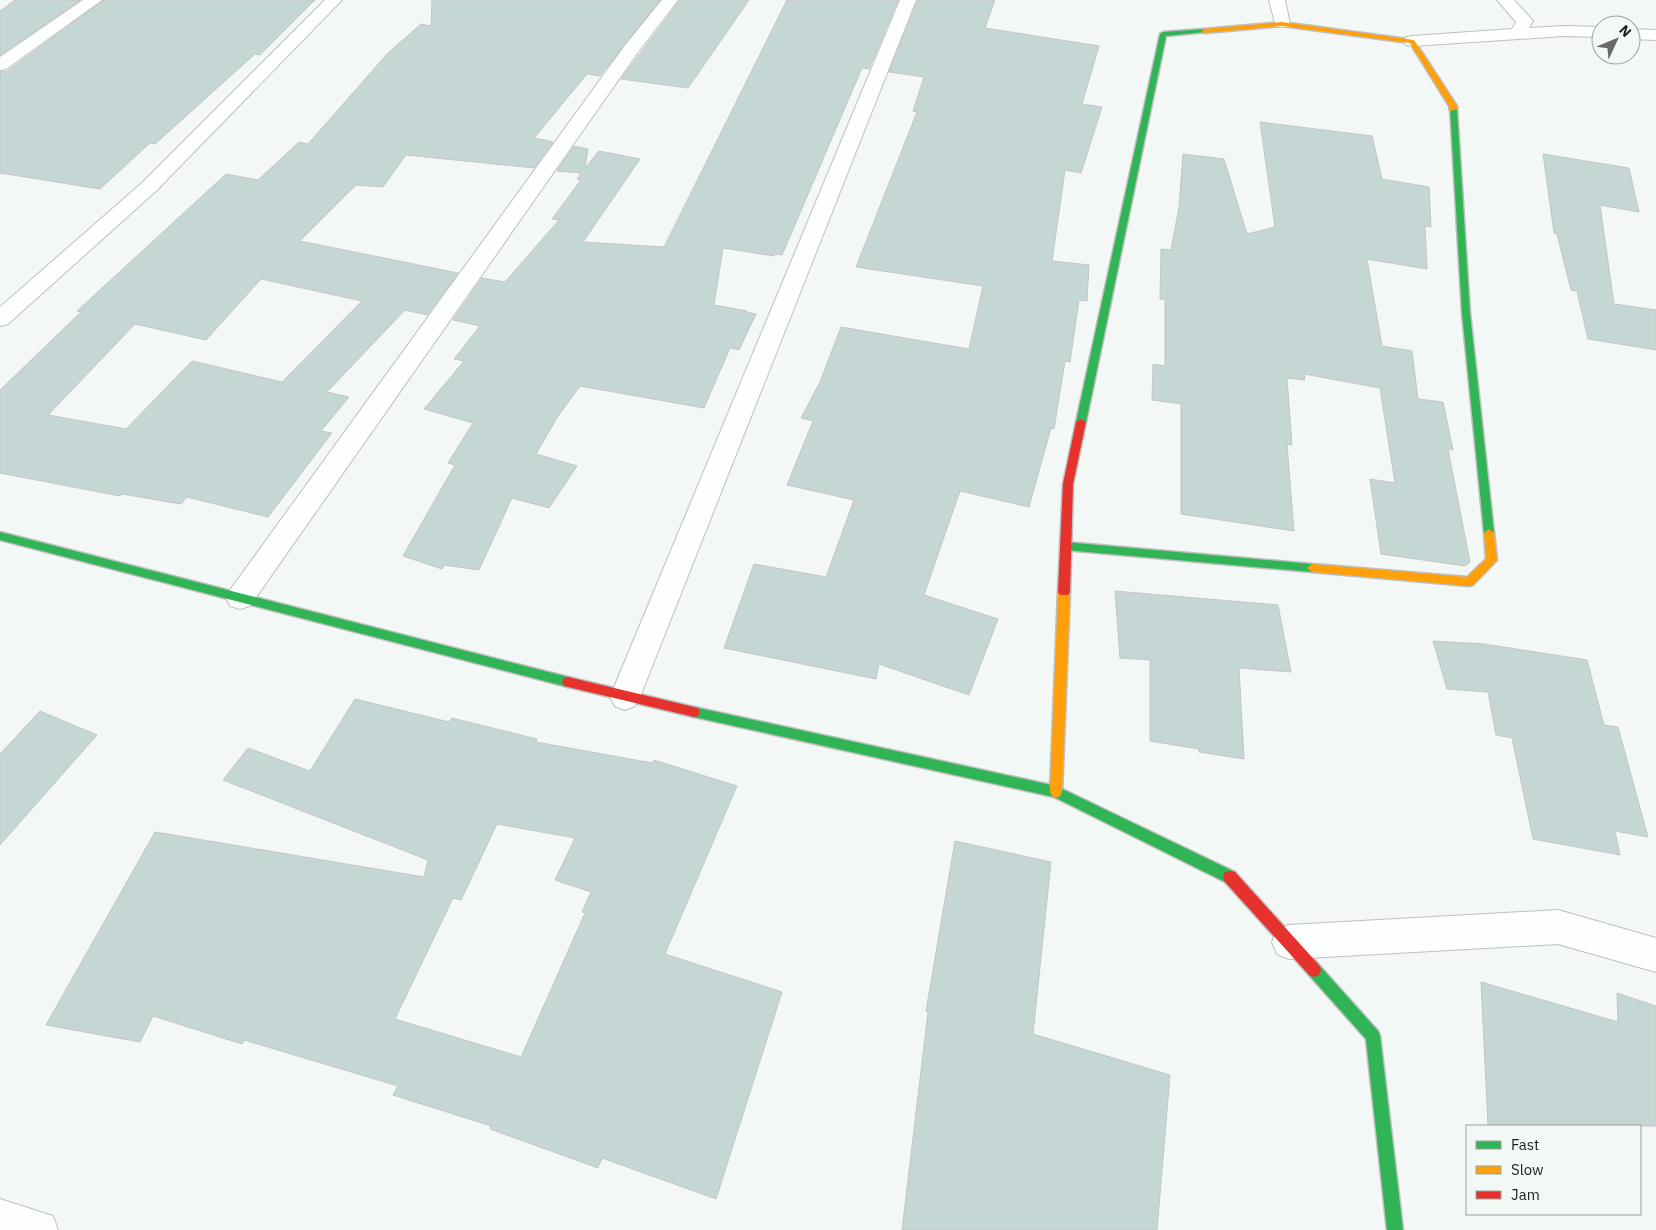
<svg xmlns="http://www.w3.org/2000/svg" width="1656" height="1230" font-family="'IBM Plex Sans',sans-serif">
  <rect width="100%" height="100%" fill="#f3f7f5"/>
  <path fill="#c5d7d5" stroke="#c3c6c5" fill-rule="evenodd" d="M15 0H80L0 55V11Z
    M104 0H315L260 55 255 54 155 144 150 143 100 189 0 173V72L7 71Z
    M432 0H660L600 76 587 74 534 138 553 142 534 168 406 155 383 187 356 185 300 241 458 273 427 315 405 310 327 392 349 397 321 431 332 433 268 517 187 497 181 504 122 494 120 496 0 473V390L81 312 77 311 226 174 258 180 299 142 308 144 388 53 421 24 431 26ZM261 279 362 301 282 382 192 361 126 429 48 415 135 324 206 340Z
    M680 0H749L688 88 621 79Z
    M787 0H898L869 69 862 68 782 255 775 254 774 256 723 248 714 305 747 311 746 312 756 314 739 350 730 348 704 408 580 386 558 416 536 454 577 466 549 508 512 498 479 570 444 565 442 569 403 556 455 465 448 463 473 423 424 409 464 361 454 359 480 326 453 320 482 278 505 282 559 220 552 219 581 180 577 179 581 173 557 171 574 146 588 149 585 168 599 151 640 159 583 242 664 247Z
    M918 0H995L985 28 1099 46 1082 104 1102 107 1081 173 1065 170 1052 261 1089 265 1087 301 1079 300 1070 362 1065 361 1054 429 1051 428 1029 507 960 491 924 595 998 619 969 695 879 664 876 679 724 648 754 564 826 577 854 500 787 485 813 421 801 418 820 382 841 327 969 349 983 286 856 267 917 112 913 111 924 77 889 72Z
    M1260 122 1372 136 1382 179 1429 187 1431 227 1425 226 1427 269 1367 259 1382 346 1412 351 1418 399 1443 402 1453 450 1448 449 1470 562 1465 566 1381 554 1370 479 1395 483 1380 388 1304 374 1305 380 1287 378 1292 445 1287 444 1294 531 1181 514V404L1152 400 1153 364 1165 366V299H1160L1161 249 1171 250 1179 207 1183 154 1224 159 1247 234 1275 227Z
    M1543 154 1629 168 1639 212 1600 205 1614 304 1656 310V350L1588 339 1577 291 1571 290 1557 234 1554 233Z
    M1115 591 1278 605 1291 672 1239 668 1244 759 1199 752V749L1150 741V660L1120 658Z
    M1433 641 1484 644 1587 660 1604 725 1618 727 1648 837 1615 831 1620 855 1533 839 1512 738 1496 735 1488 692 1447 689Z
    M355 699 449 722 452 718 537 739 536 742 652 763 654 760 737 786 665 954 782 992 716 1199 602 1158 598 1168 490 1129 491 1126 393 1095 398 1086 244 1040 242 1044 153 1016 140 1042 46 1025 155 832 424 877 428 860 223 780 248 748 310 771ZM497 824 575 838 555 880 591 892 582 912 585 913 521 1057 395 1019 453 898 461 900Z
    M40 711 97 735 0 845V754Z
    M955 841 1051 862 1033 1034 1170 1075 1157 1230H902L928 1012 926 1011Z
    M1481 982 1618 1022 1617 993 1656 1006V1126H1488Z"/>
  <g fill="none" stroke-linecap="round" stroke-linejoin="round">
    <defs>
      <path id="street" d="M83 0H102L6 69 0 70V57Z
        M325 0H342L157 190 8 324 0 326V307L143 182Z
        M662 0H678L638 52 250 606 240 609 230 606 226 598 230 590 626 44Z
        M900 0H916L640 697 635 706 625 710 615 706 610 697Z
        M1269 0H1285L1290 24 1288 27H1276Z
        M1497 0H1514L1533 21 1529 28 1564 26 1601 27V37L1564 36 1412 46 1406 45 1404 41 1406 37 1412 36 1512 29 1516 22Z
        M1631 29 1656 30V40L1631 39Z
        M1558 910 1656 938V972L1558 944 1289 959 1277 954 1272 942 1277 930 1289 925Z
        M0 1199 53 1216 58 1230H0Z"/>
      <path id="fast" d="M1204 29 1207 31 1206 32 1166 36 1086 422 1084 424H1078L1076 422 1160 34 1163 32Z
        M1450 107 1457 109 1470 313 1494 533 1489 537 1484 533 1462 313Z
        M0 532 568 677 572 678 574 682 572 686 568 687 0 540Z
        M1065 542 1312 564 1317 568 1312 572 1065 550 1060 546Z
        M694 707 1056 786 1235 872 1237 877 1235 882 1230 883 1225 882 1054 797 694 717 690 716 688 712 690 708Z
        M1314 963 1319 965 1378 1031 1380 1036 1403 1230H1387L1366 1039 1309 975 1307 970 1309 965Z"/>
      <path id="slow" d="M1282 22 1414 40 1457 106V109L1450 111 1449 106 1410 43 1282 26 1204 33 1201 31 1204 29Z
        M1489 529 1494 533 1497 560 1473 585 1469 586 1312 572 1307 568 1312 564 1467 577 1486 559 1484 533Z
        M1064 588 1068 589 1070 592 1062 792 1060 796 1056 798 1052 796 1050 792 1058 592 1060 589Z"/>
      <path id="jam" d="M1081 419 1086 422 1073 484 1070 592 1068 595H1060L1058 592 1063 484 1076 422Z
        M568 677 694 707 698 708 700 712 698 716 694 717 568 687 564 686 562 682 564 678Z
        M1230 871 1235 872 1319 965 1321 970 1319 975 1314 977 1309 975 1225 882 1223 877 1225 872Z"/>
    </defs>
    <use href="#street" stroke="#bdc0bf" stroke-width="2"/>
    <use href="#fast" stroke="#bdc0bf" stroke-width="3"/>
    <use href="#slow" stroke="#bdc0bf" stroke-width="3"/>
    <use href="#jam" stroke="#bdc0bf" stroke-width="3"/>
    <use href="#street" fill="#fdfefe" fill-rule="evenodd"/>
    <use href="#fast" fill="#30b455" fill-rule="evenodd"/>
    <use href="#slow" fill="#ff9f0a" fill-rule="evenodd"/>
    <use href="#jam" fill="#e5322d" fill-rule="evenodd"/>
  </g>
  <rect x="1466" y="1125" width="175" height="90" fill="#f2f8f4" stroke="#9ca19e"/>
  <rect x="1476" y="1141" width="25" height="8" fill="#30b455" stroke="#9ca19e"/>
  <text x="1511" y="1150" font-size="15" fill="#1c1e1d">Fast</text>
  <rect x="1476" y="1166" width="25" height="8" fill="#ff9f0a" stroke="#9ca19e"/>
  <text x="1511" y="1175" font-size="15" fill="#1c1e1d">Slow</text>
  <rect x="1476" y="1191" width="25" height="8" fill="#e5322d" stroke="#9ca19e"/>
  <text x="1511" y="1200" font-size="15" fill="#1c1e1d">Jam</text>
  <g transform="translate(1616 40) rotate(46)"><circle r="24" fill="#f2f8f4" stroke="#9ca19e"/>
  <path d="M0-4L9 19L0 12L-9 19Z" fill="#676a69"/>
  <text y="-8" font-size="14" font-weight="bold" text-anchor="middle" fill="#1c1e1d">N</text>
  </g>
</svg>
